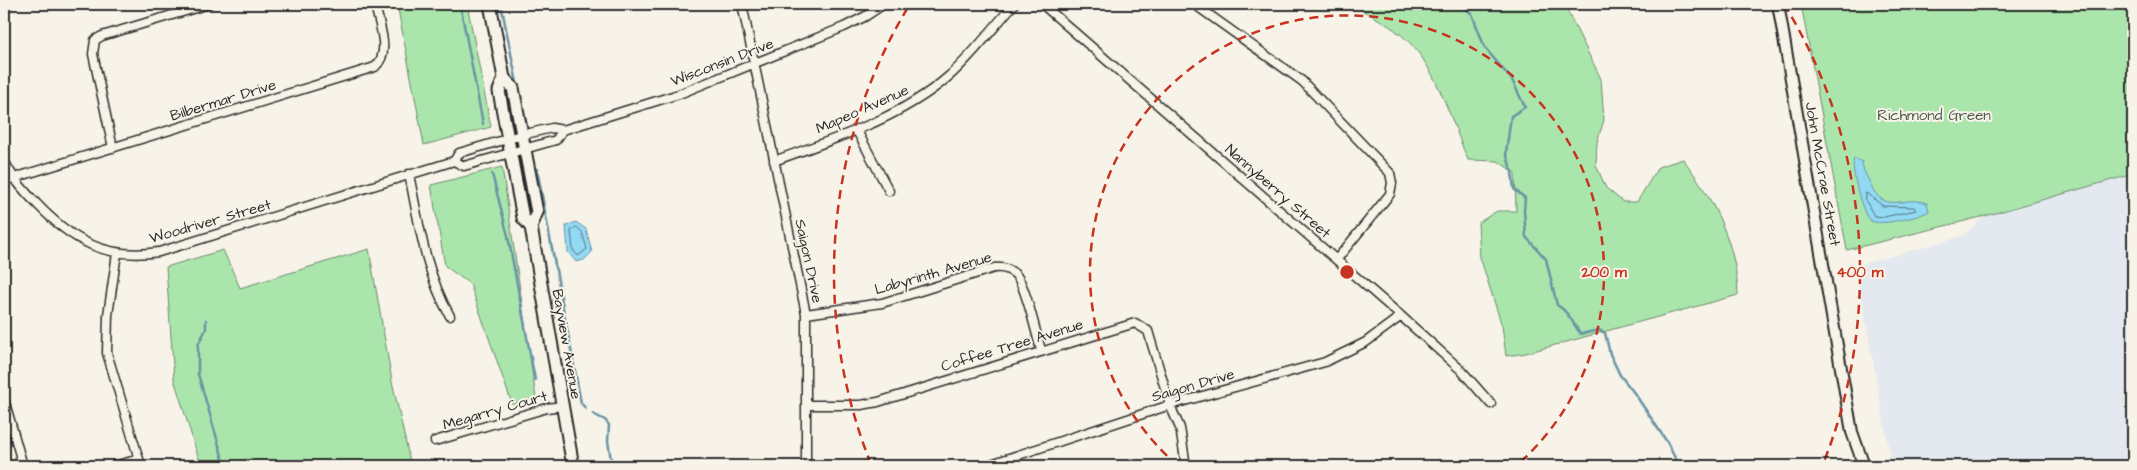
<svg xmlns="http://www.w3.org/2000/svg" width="2137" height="470" font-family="'Architects Daughter',sans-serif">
  <rect width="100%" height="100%" fill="#f7f3e8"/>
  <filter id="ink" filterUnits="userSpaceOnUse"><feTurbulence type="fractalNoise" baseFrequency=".02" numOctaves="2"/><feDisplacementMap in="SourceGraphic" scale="10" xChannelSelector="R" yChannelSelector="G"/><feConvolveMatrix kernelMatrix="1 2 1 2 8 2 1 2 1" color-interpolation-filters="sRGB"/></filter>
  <g filter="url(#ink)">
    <path fill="#e4e8ef" d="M2133 174V466H1892L1856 266 1963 236 1985 216Z"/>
    <path fill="#aae6ac" stroke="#6a886c" d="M397 4H467L491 127 424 145Z
      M1350 4H1564L1601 79 1604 120 1597 142 1596 165 1606 188 1623 202H1637L1658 167 1683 159C1713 198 1737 245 1738 295L1526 353 1506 356 1502 326 1480 257 1478 223 1497 211H1516L1515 173 1498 161 1468 160C1452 123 1437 69 1408 41 1391 25 1370 14 1350 4Z
      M1801 4H2133V174L1985 216 1847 250Z
      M502 167 536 398 512 404 470 284 445 266 431 185Z
      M369 249 392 381 411 466H201L174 379 166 267 223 250 240 288Z"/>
    <path fill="#92d9f4" stroke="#6993a4" d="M1854 158 1862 162C1863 171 1866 175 1870 183 1884 217 1904 194 1927 203L1929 211C1920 217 1882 226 1871 221 1862 217 1850 166 1854 158Z
      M576 222 586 229 592 252 584 260 576 262 568 252 566 226Z"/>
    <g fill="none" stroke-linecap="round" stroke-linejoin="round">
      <path stroke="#54717b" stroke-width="1" d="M1866 193 1883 206 1914 207 1916 210 1884 217 1874 216 1866 201Z
        M577 227 582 232 587 249 578 256 573 250 571 231Z"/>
      <path stroke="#6993a4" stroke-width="2.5" d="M460 4 483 124
        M501 4 518 88
        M1460 4 1472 14 1485 48 1512 80 1525 107 1511 116 1506 153 1512 172 1514 189 1525 198 1524 211 1526 237 1546 259 1557 305C1569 312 1572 323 1581 334L1599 330 1605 333 1610 354 1620 375 1635 394 1667 442 1679 466
        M537 169 581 403 586 409
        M492 174 508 236 535 380
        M206 320V329L198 345V374L225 466
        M593 414 605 420 609 425 608 441 612 466"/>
      <defs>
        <path id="minor" d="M742 4 806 314V466
          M1042 4 1401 316 1461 370 1491 404
          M1194 4 1302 81 1390 173 1392 183 1390 194 1337 259
          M856 129 889 191
          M113 148 93 54 95 40 102 36 209 4
          M4 160C11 176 23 190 36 203 72 241 106 260 159 252L454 161 459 153 521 135 552 128 563 130 679 94 844 27 866 16 884 4
          M454 161 464 166 556 140 563 130
          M774 161C834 139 899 119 948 77 972 56 993 28 1014 4
          M409 174C419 223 425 272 450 316
          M4 181 375 67C392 52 378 23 375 4
          M117 253 108 315 107 353 141 466
          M806 314 882 303 994 268C1002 267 1010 269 1016 275 1026 286 1036 334 1041 350
          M4 399 23 466
          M807 405H861L878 402 1135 323 1148 331 1170 405 1180 428 1186 466
          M435 441 547 408 562 406
          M114 466 139 459
          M985 466 1170 405 1325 362 1366 342 1401 316"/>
        <path id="tertiary" d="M1778 4 1852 432 1864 466"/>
        <path id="secondary" d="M490 4 504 78 499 91 513 166 523 218 531 227 573 466
          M504 78 513 88 537 212 531 227"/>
      </defs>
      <use href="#minor" stroke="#2b2b2b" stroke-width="11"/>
      <use href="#tertiary" stroke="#2b2b2b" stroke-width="14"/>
      <use href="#secondary" stroke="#2b2b2b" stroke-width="15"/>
      <use href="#minor" stroke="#f7f3e8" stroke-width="8"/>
      <use href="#tertiary" stroke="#f7f3e8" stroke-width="10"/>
      <use href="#secondary" stroke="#f7f3e8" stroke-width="11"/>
    </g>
  </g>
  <g fill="none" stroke="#c8321e" stroke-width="2.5" stroke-dasharray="9 6">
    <path d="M1178 466A257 257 0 1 1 1516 466"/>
    <path d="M871 464A513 513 0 0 1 910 4M1784 4A513 513 0 0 1 1823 464"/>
  </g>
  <g text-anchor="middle" stroke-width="4" stroke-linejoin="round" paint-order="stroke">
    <g font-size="15" fill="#2b2b2b" stroke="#f7f3e8">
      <text transform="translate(722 62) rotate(-21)" y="5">Wisconsin Drive</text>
      <text transform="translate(223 100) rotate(-17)" y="5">Bilbermar Drive</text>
      <text transform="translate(862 109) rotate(-24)" y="5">Mapeo Avenue</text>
      <text transform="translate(1823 174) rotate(80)" y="5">John McCrae Street</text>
      <text transform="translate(1278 191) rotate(41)" y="5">Nannyberry Street</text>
      <text transform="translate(210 221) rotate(-16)" y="5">Woodriver Street</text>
      <text transform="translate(809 261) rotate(78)" y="5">Saigon Drive</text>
      <text transform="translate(933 273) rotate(-16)" y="5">Labyrinth Avenue</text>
      <text transform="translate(567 344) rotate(80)" y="5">Bayview Avenue</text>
      <text transform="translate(1012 345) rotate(-17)" y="5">Coffee Tree Avenue</text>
      <text transform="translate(1193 385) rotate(-16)" y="5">Saigon Drive</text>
      <text transform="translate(495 410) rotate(-16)" y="5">Megarry Court</text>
    </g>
    <g font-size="15" fill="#4b5a4b" stroke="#f7f3e8">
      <text x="1934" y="120">Richmond Green</text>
    </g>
  </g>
  <circle cx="1347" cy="272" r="8" fill="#c8321e" stroke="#f7f3e8" stroke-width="2.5"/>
  <g font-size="15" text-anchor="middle" font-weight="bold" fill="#c8321e" stroke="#f7f3e8" stroke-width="4" stroke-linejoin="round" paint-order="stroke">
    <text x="1604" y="277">200 m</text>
    <text x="1860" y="277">400 m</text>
  </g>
  <rect width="2137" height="470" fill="none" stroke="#f7f3e8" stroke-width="20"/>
  <rect x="10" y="10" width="2117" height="450" fill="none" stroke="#2b2b2b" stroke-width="2" filter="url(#ink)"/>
</svg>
